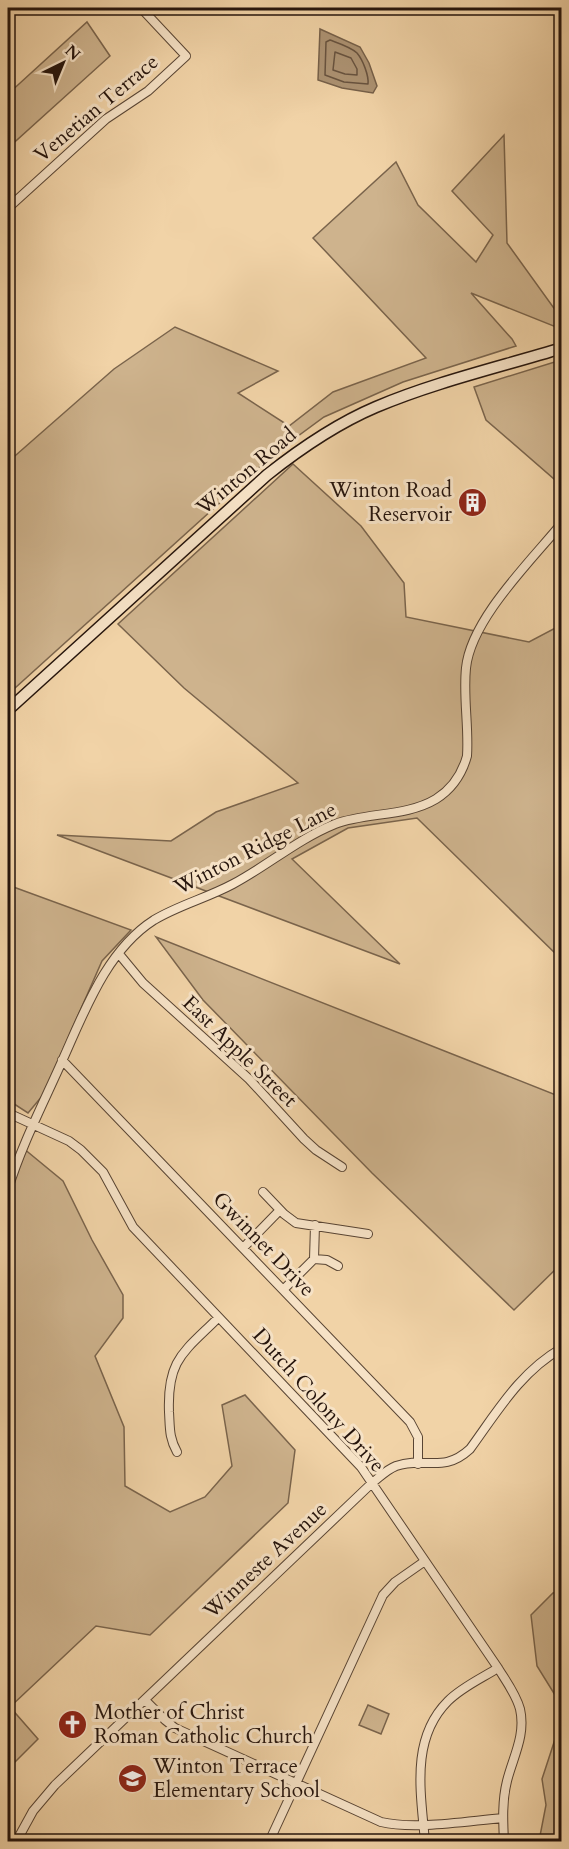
<svg xmlns="http://www.w3.org/2000/svg" width="569" height="1849" font-family="Cardo,serif">
  <rect width="100%" height="100%" fill="#f1d3a7"/>
  <filter id="stains"><feTurbulence type="fractalNoise" baseFrequency=".00333" numOctaves="4"/><feColorMatrix values="0 0 0 0 .2 0 0 0 0 .09 0 0 0 0 .02 0 0 0 .5 -.17"/></filter>
  <radialGradient id="worn" r=".72"><stop offset=".6" stop-color="#630" stop-opacity="0"/><stop offset="1" stop-color="#630" stop-opacity=".3"/></radialGradient>
  <path fill="#ceb38d" stroke="#7a644c" stroke-width="1.5" d="M87 22 110 56 8 148V94Z
    M504 135 507 243 561 318V329L471 293 512 339 516 346 403 382 324 417 275 453 15 688 8 673V462L114 369 175 327 278 371 238 393 289 426 333 392 426 358 313 238 396 162 418 205 476 262 493 235 452 191Z
    M561 360H562L561 485 486 420 474 387Z
    M293 464 361 526 404 583 406 617 529 642 561 625V959L417 818 348 828 292 859 400 964 57 835 171 841 216 812 298 783 184 688 118 624Z
    M8 885 131 930 102 961 43 1095 28 1113 8 1100Z
    M156 937 561 1097V1264L514 1310 372 1173 203 1000Z
    M23 1148 63 1181 92 1240 123 1295V1318L95 1356 124 1427 125 1486 170 1512 205 1497 232 1466 222 1405 245 1395 295 1450 288 1503 150 1635 96 1626 10 1707 38 1739 8 1769V1189Z
    M561 1591V1841H539L546 1805 542 1779 559 1727 560 1703 537 1666 531 1615 553 1593Z
    M368 1705 389 1714 381 1734 359 1725Z"/>
  <path fill="#ac9272" stroke="#766049" stroke-width="1.5" d="M320 29 360 47 369 63 377 86 373 93 342 88 318 80Z"/>
  <g fill="none" stroke-linecap="round" stroke-linejoin="round">
    <path stroke="#68533f" stroke-width="1.5" d="M330 40C338 43 351 47 357 53 363 60 369 76 368 84L344 82 325 75 326 42Z
      M335 52 351 58 357 69V75L345 74 333 70Z"/>
    <defs>
      <path id="street" d="M8 13 13 8
        M8 208 106 119 148 91 186 56 141 8
        M119 954 143 983 249 1079 304 1139 316 1150 342 1167
        M62 1060 410 1422 418 1437V1464
        M8 1113 69 1141 81 1150 103 1172 133 1227 361 1467 498 1668C506 1681 516 1694 520 1709 526 1735 513 1757 507 1781 502 1801 503 1821 504 1842
        M8 1189C22 1144 44 1102 63 1059 85 1010 107 950 154 920 179 905 207 898 233 884 267 866 298 839 335 824 367 812 406 817 436 799 452 789 462 774 467 756 469 727 463 697 466 668 471 619 531 561 562 523
        M263 1192 284 1214 296 1223 368 1234
        M243 1248 280 1210
        M314 1259 315 1225
        M283 1290 314 1259 327 1260 338 1266
        M177 1452C169 1438 170 1428 169 1412 167 1359 184 1352 218 1318
        M145 1700 165 1720 175 1728 381 1822C415 1830 467 1821 503 1818
        M16 1842 33 1811 55 1785 372 1483C380 1477 386 1470 396 1466 425 1456 443 1474 470 1449 497 1412 520 1372 562 1348
        M269 1842 383 1595 395 1582 425 1561
        M425 1842C421 1793 410 1739 448 1701 462 1687 482 1678 498 1668"/>
      <path id="secondary" d="M8 710 267 475C301 448 336 424 376 407 435 382 500 367 562 348"/>
    </defs>
    <use href="#street" stroke="#584433" stroke-width="10"/>
    <use href="#secondary" stroke="#25140c" stroke-width="13"/>
    <use href="#street" stroke="#f6e2c6" stroke-width="8"/>
    <use href="#secondary" stroke="#f6e2c6" stroke-width="10"/>
  </g>
  <defs>
    <symbol id="building-disc" viewBox="-11 -11 22 22"><circle r="9.5" fill="#8f2418" stroke="#f6e2c6"/><path d="M-4-6H4V6H1V3H-1V6H-4ZM-2.5-4.3h1.7v1.8h-1.7ZM.8-4.3h1.7v1.8H.8ZM-2.5-1h1.7V.8h-1.7ZM.8-1h1.7V.8H.8Z" fill="#fff"/></symbol>
    <symbol id="church-disc" viewBox="-11 -11 22 22"><circle r="9.5" fill="#8f2418" stroke="#f6e2c6"/><path d="M-1.2-6h2.4v3.5h3.3v2.4h-3.3V6h-2.4V-.1h-3.3v-2.4h3.3Z" fill="#fff"/></symbol>
    <symbol id="school-disc" viewBox="-11 -11 22 22"><circle r="9.5" fill="#8f2418" stroke="#f6e2c6"/><path d="M0-5L7-2L0 1L-7-2ZM-4 1L0 2.5L4 1V4Q0 6-4 4Z" fill="#fff"/></symbol>
  </defs>
  <g fill-rule="evenodd">
    <use href="#building-disc" x="456" y="486" width="33" height="33"/>
    <use href="#church-disc" x="56" y="1708" width="33" height="33"/>
    <use href="#school-disc" x="116" y="1762" width="33" height="33"/>
  </g>
  <g text-anchor="middle" stroke-width="6" stroke-linejoin="round" paint-order="stroke">
    <g font-size="21" fill="#25140c" stroke="#f6e2c6">
      <text transform="translate(96 108) rotate(-40)" y="7">Venetian Terrace</text>
      <text transform="translate(246 471) rotate(-40)" y="7">Winton Road</text>
      <text transform="translate(255 848) rotate(-27)" y="7">Winton Ridge Lane</text>
      <text transform="translate(240 1051) rotate(44)" y="7">East Apple Street</text>
      <text transform="translate(264 1244) rotate(46)" y="7">Gwinnet Drive</text>
      <text transform="translate(319 1400) rotate(48)" y="7">Dutch Colony Drive</text>
      <text transform="translate(265 1560) rotate(-43)" y="7">Winneste Avenue</text>
    </g>
    <g font-size="21" fill="#25140c" stroke="#f6e2c6" text-anchor="start">
      <text x="452" y="497" text-anchor="end">Winton Road<tspan x="452" dy="24">Reservoir</tspan></text>
      <text x="94" y="1719">Mother of Christ<tspan x="94" dy="24">Roman Catholic Church</tspan></text>
      <text x="153" y="1773">Winton Terrace<tspan x="153" dy="24">Elementary School</tspan></text>
    </g>
  </g>
  <rect width="569" height="1849" fill="none" stroke="#f1d3a7" stroke-width="30"/>
  <rect x="9" y="9" width="551" height="1831" fill="none" stroke="#25140c" stroke-width="3"/>
  <rect x="15" y="15" width="539" height="1819" fill="none" stroke="#25140c" stroke-width="1.5"/>
  <g transform="translate(63 63) rotate(43)" stroke="#f6e2c6" stroke-width="4.5" paint-order="stroke">
  <path d="M0-4.5L10 22L0 15L-10 22Z" fill="#25140c"/>
  <text y="-9" font-size="16" font-weight="bold" text-anchor="middle" fill="#25140c">N</text>
  </g>
  <rect width="100%" height="100%" filter="url(#stains)"/>
  <rect width="100%" height="100%" fill="url(#worn)"/>
</svg>
